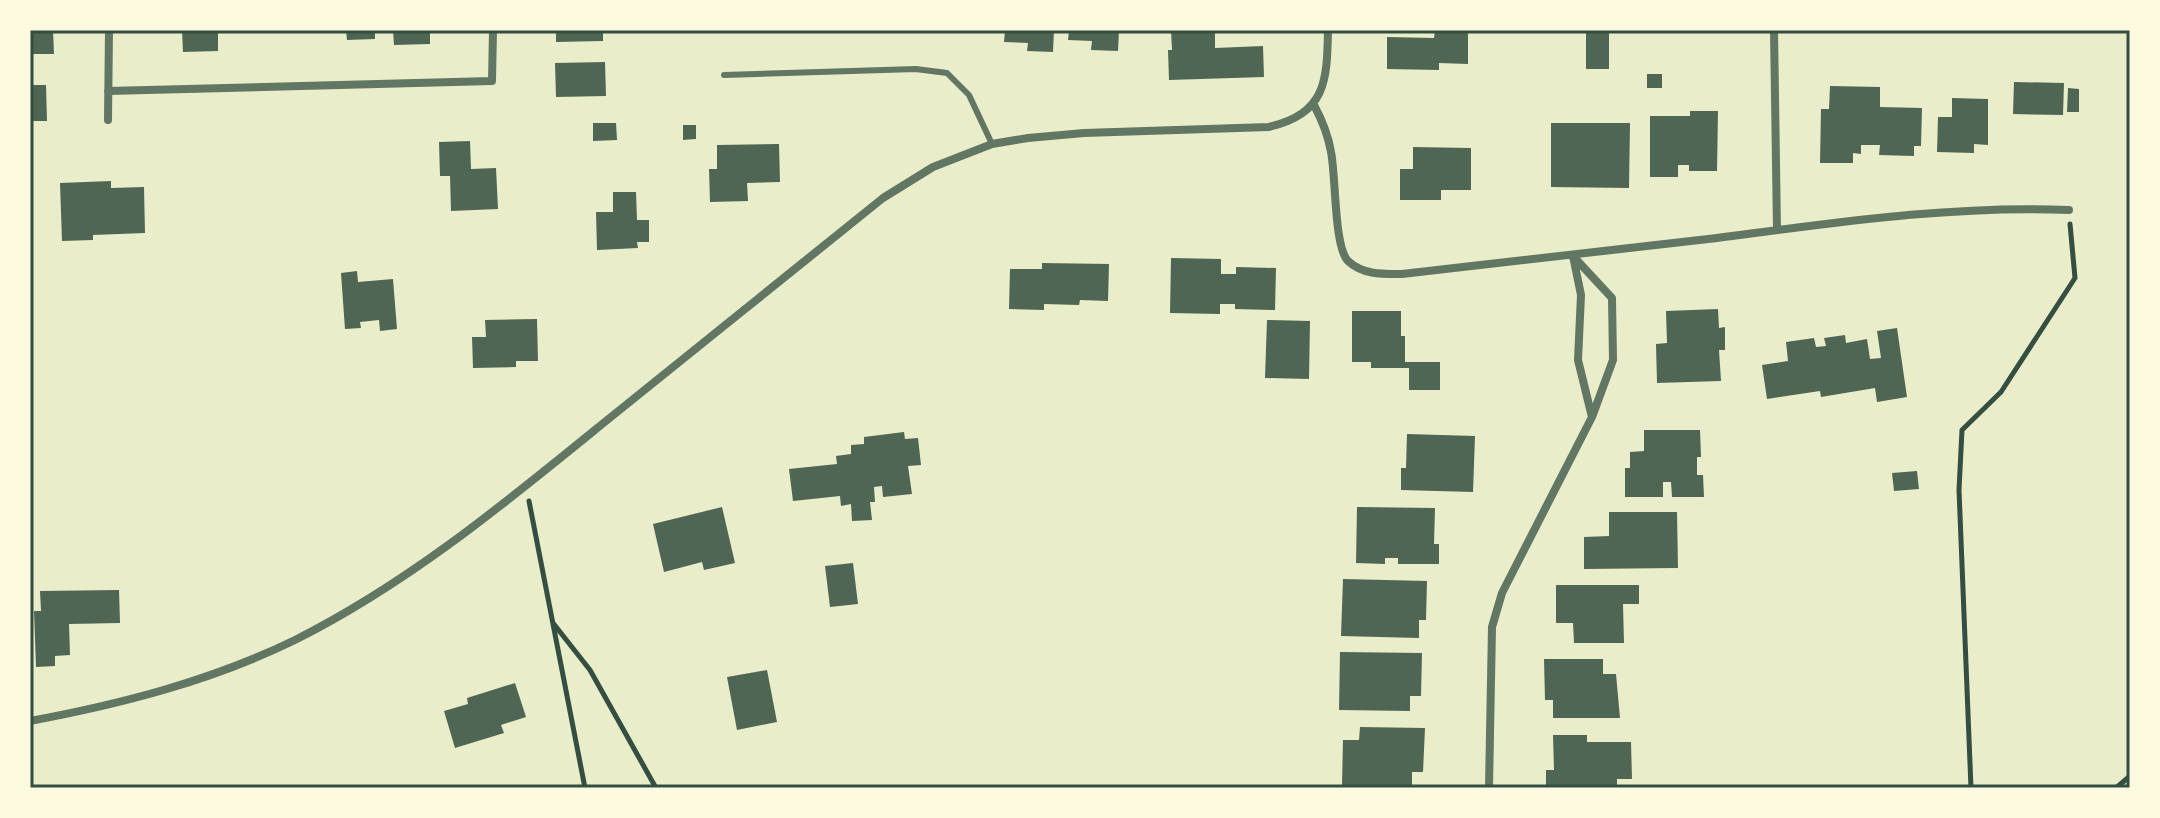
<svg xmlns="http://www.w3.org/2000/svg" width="2160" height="818" font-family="'PT Sans',sans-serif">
  <rect width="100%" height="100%" fill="#e9edc9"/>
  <path fill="#4f6655" d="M30 30H53L54 54H30Z
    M182 30H218V51L183 52Z
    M346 30H375V39L347 40Z
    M393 30H430V44L394 45Z
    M556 30H603V41L556 42Z
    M1005 30H1054L1053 52 1027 51 1028 43 1004 42Z
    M1069 30H1119L1118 51 1091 50 1092 41 1068 40Z
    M1171 30H1215V48L1263 46 1264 77 1169 80 1168 50H1172Z
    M1435 30 1468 31V64L1439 63V70L1387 69V37L1434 38Z
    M1586 30H1609V69H1586Z
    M605 62 606 96 556 97 555 63Z
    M1647 74H1662V88H1647Z
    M2014 82 2064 83 2063 115 2013 114Z
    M30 85H46L47 121H30Z
    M1830 86 1880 87V107L1922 108 1921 146H1914V156L1879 155 1880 145H1861V154L1853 153V163H1820L1821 109H1829Z
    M2068 88 2079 89V112H2067Z
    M1952 98 1988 99V145L1974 144V153L1937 152 1938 117H1952Z
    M1690 111H1718L1717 171H1689V165H1678V177H1650V116H1690Z
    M593 123H616L617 140 593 141Z
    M1551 123H1630L1629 188 1551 187Z
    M683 125H696V139L683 140Z
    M470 141 471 169 496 168 498 209 451 211 450 176H440L439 142Z
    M779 144 780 182 747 183 748 201 710 202 709 169H717V145Z
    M1413 147 1471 148V190H1441V200H1400V169H1413Z
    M111 181V188L144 187 145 233 93 235V240L62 241 60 183Z
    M613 192H636L637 220H649V242H637L638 248 597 250 596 212H613Z
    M1171 258 1221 259V274H1236V267L1276 268 1275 310 1235 309V304H1220V314L1170 313Z
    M1042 263 1109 264 1108 301 1080 300 1079 305 1044 304V310L1009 309 1010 269H1042Z
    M357 271 358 282 393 279 397 329 380 331 379 320 360 322 361 328 345 329 341 273Z
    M1718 309 1719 328 1725 327V350H1719L1721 381 1657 383 1656 344 1667 343 1666 311Z
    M1352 311H1401V336H1405V362H1440V390H1409V368H1371V362H1352Z
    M537 319 538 361H516V367L473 368 472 337H486L485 320Z
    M1267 320 1310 321 1309 379 1265 378Z
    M1897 328 1907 397 1877 402 1875 388 1821 397 1820 391 1767 399 1762 365 1788 361 1786 342 1814 338 1816 347 1826 346 1824 338 1845 335 1846 343 1867 339 1870 359 1881 358 1877 331Z
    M1644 430H1700L1701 457H1697V475H1703L1704 497H1672L1671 482H1663V497H1625V468H1630V452L1644 451Z
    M904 432 905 439 918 438 921 465 908 466 912 494 883 497 882 486 874 487 875 502H870L872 520 852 521 851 504 841 506 840 496 793 501 789 469 837 464 836 456 851 454V445L864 444V437Z
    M1407 434 1475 436 1473 492 1401 490V468H1406Z
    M1917 471 1919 489 1894 491 1892 473Z
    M722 507 735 563 704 570 702 562 664 572 653 524Z
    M1357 507 1435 508 1434 544H1439V564H1398V558H1385V564L1356 563Z
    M1609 512H1677L1678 568 1584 569V537L1609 536Z
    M853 563 858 604 830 607 825 566Z
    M1343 579 1427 581 1426 620H1419V638L1341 636Z
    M1556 585H1639V604H1623L1624 643H1574L1573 623H1556Z
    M119 590 120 623 69 624 70 655 55 656V666L36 667 34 611H41L40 591Z
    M1340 652 1422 653 1421 696H1410V711L1339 710Z
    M1544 659H1603V674H1616L1620 718H1553V700H1545Z
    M767 670 777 722 737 730 727 677Z
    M515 683 526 717 501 725 504 733 455 748 444 711 468 704 467 698Z
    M1360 727 1425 728 1423 772H1412V786L1342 785 1343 740H1359Z
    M1553 735H1587V742H1631L1632 779H1617V788H1546V770H1554Z"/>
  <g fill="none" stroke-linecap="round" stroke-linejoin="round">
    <path stroke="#344e41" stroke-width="5" d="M529 501 585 788
      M553 623 590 670 656 788
      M1971 788 1959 490 1962 430 2001 392 2075 278 2070 224
      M2116 788 2130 776"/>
    <path stroke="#617663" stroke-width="6" d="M724 75 916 69 947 73 969 95 992 144"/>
    <path stroke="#617663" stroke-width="8" d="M1774 30 1777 230
      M108 91 492 81 493 30
      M1314 105C1322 120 1328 134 1331 152 1336 176 1334 247 1348 261 1363 275 1383 274 1402 274 1507 263 1612 251 1717 238 1833 223 1952 205 2069 210
      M108 120 109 30
      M1573 256 1612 298 1613 360 1592 417 1578 360 1581 295Z
      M30 721C121 704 211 681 295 640 407 584 504 504 601 425 695 349 789 274 883 198L933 167 992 144 1028 138 1084 133 1269 127C1326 113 1327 82 1328 30
      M1489 788 1492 627 1502 593 1592 417"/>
  </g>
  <rect width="2160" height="818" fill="none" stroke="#fefae0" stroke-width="64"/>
  <rect x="32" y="32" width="2096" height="754" fill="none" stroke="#344e41" stroke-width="3"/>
</svg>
